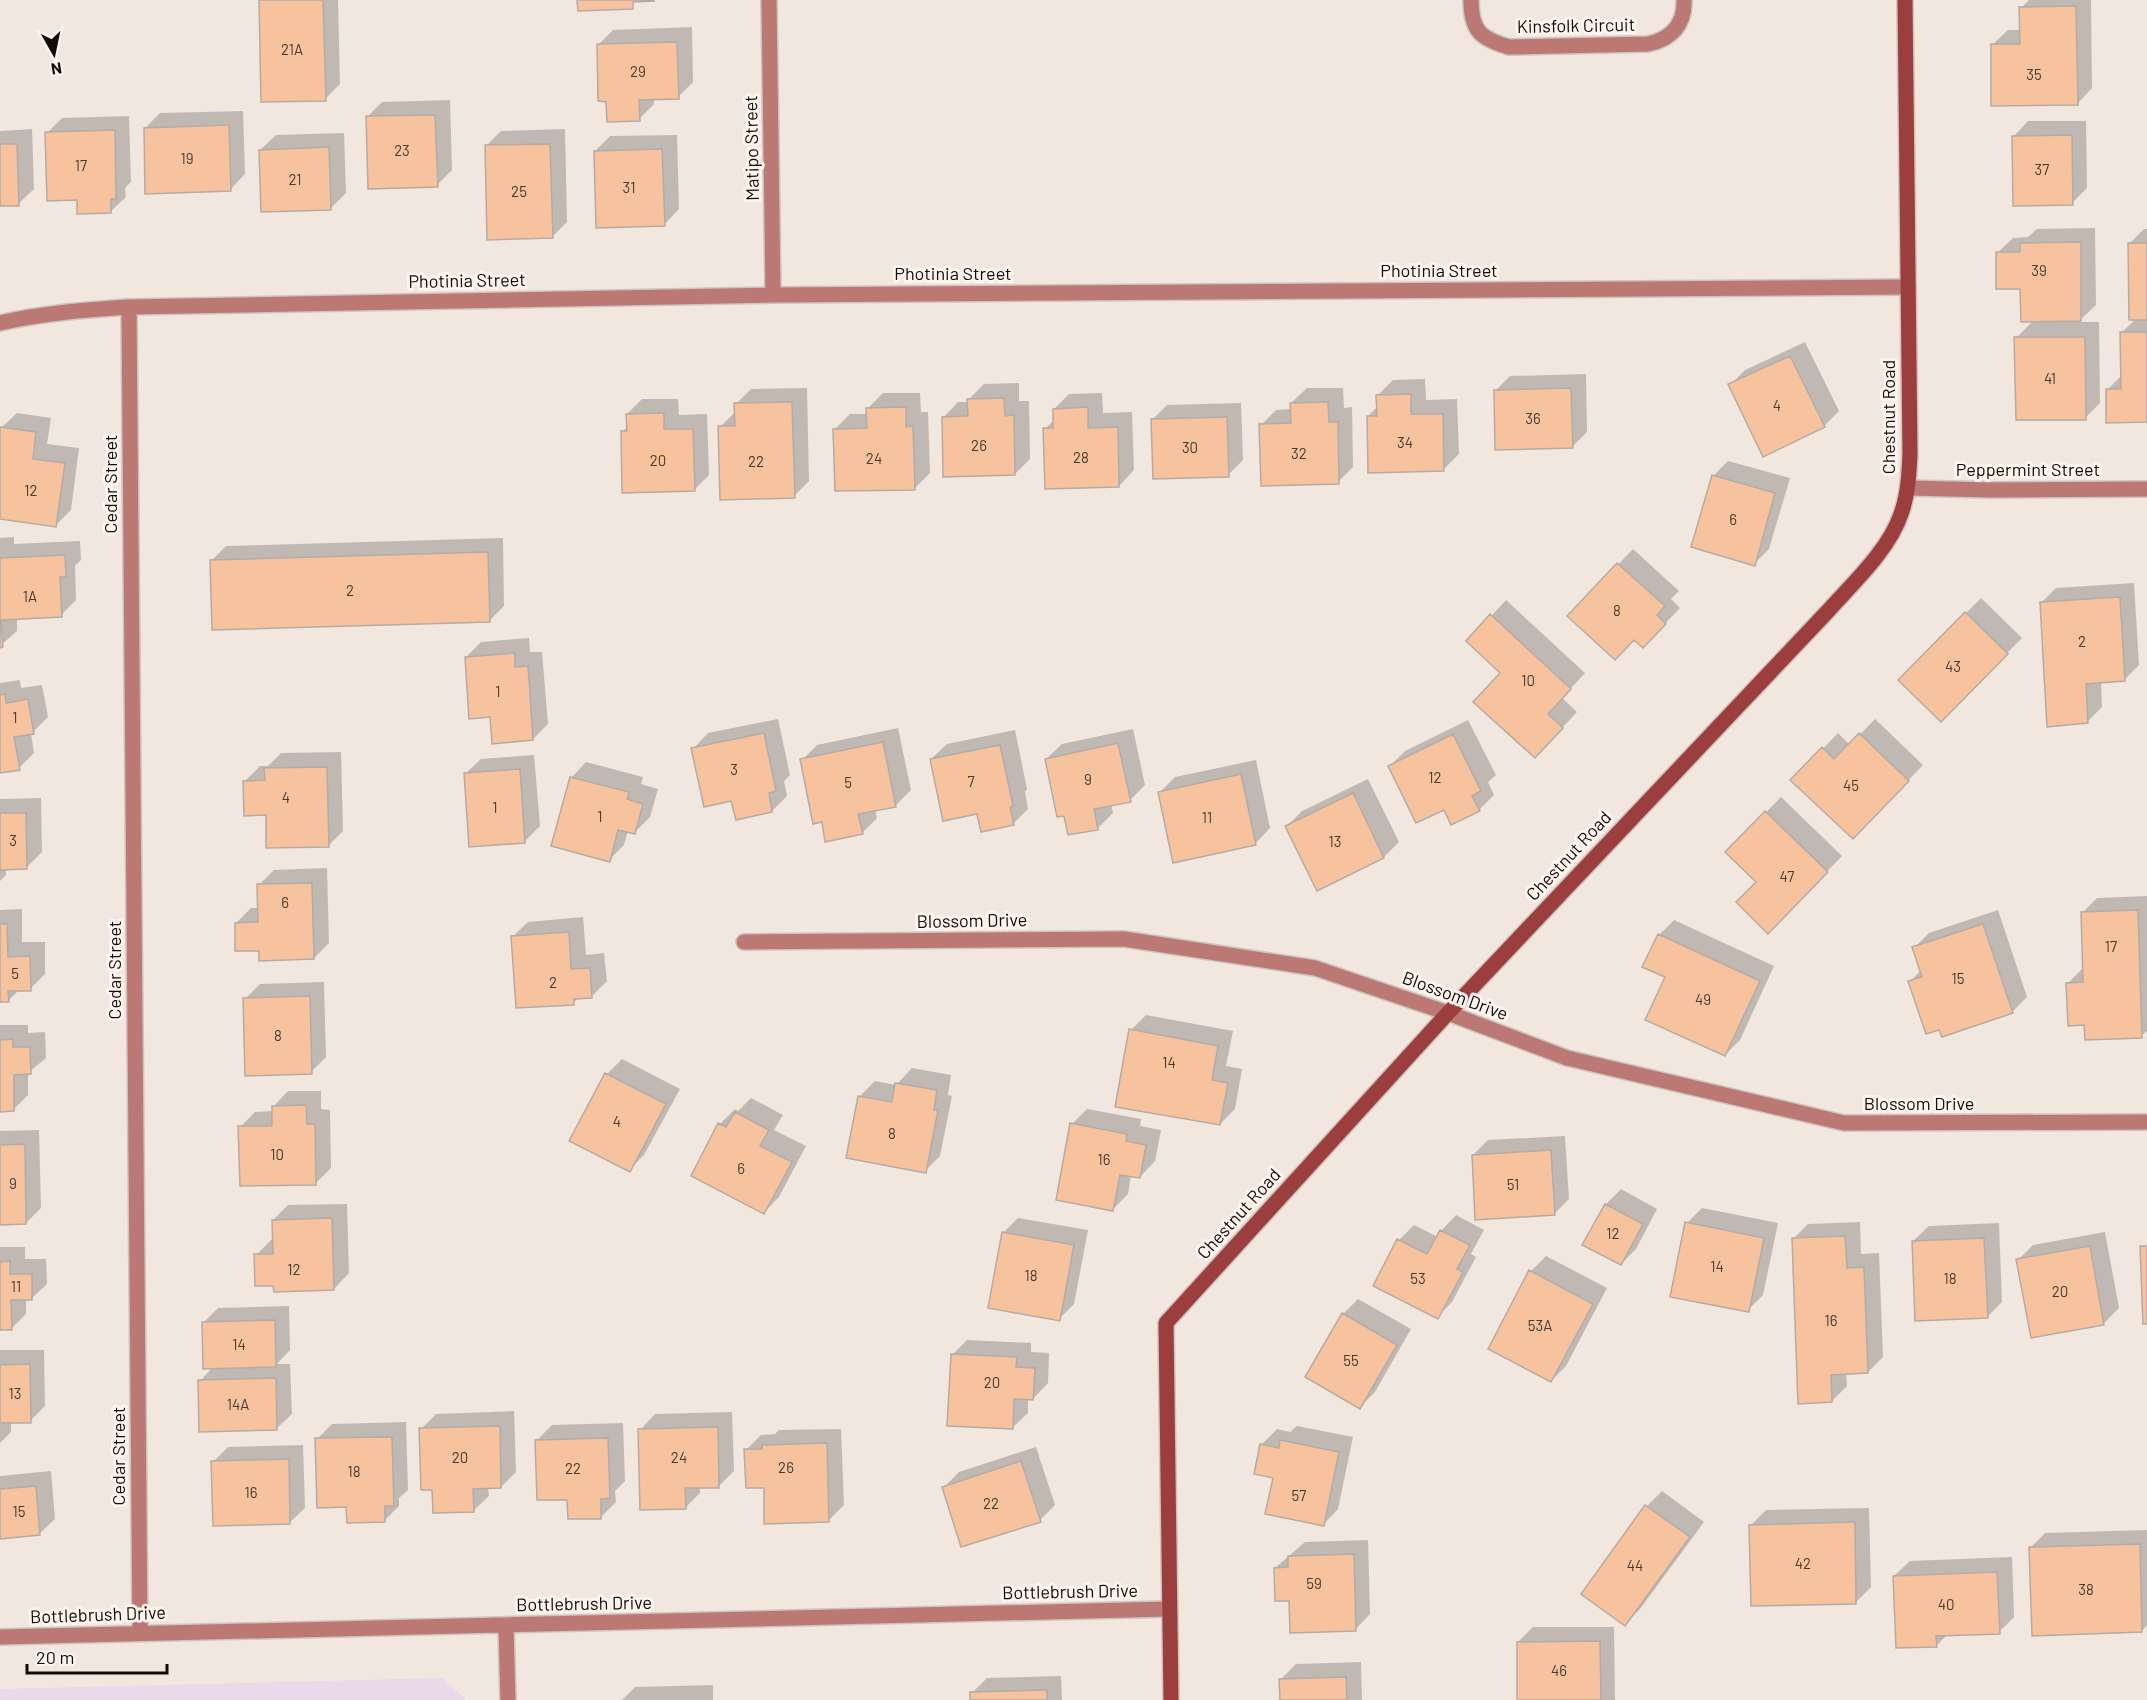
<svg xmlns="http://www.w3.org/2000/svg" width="2147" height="1700" font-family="Barlow,sans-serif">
  <rect width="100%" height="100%" fill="#f1e7df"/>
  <path fill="#e9d9ea" d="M442 1678 466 1700H0V1689Z"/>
  <path fill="#0003" d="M260 0H338L340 84 325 99Z
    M2029 0H2091L2092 88 2077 104 1992 45 2008 30H2021V8Z
    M692 27 693 82 678 97 654 98V104L639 119 608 100 598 45 613 30Z
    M450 100 452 170 437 185 367 117 382 102Z
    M243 111 245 174 230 190 145 128 160 113Z
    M129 116 131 182 125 188 126 197 110 212 78 199 47 133 62 118Z
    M2028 121H2086L2087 188 2072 203 2013 137Z
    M32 129 34 189 18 204 0 205V131Z
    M565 129 567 222 552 237 486 146 501 131Z
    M344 133 346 193 331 208 260 150 276 135Z
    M677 135 679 209 664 225 595 151 610 136Z
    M2095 228 2096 305 2078 322H2099L2100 403 2085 418 2016 338 2033 321 2022 288 1997 253 2013 238 2028 237 2037 229Z
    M2144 229H2147V421L2107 390 2122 375 2121 333 2136 319 2129 244Z
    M1805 342 1839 411 1824 426 1730 385 1745 370Z
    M1586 374 1587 432 1572 447 1495 391 1510 376Z
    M1425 379 1426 400 1457 399 1459 454 1444 469 1368 416 1378 406V395L1393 380Z
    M1019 383V401H1029L1030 459 1015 474 943 418 958 402H969V399L984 384Z
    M807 388 809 481 794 496 720 427 735 412 736 404 751 389Z
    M1307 388H1343L1344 408 1352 407 1353 467 1338 482 1261 425 1276 410 1292 409 1291 403Z
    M883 393H920L921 412H928L930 473 915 488 835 429 850 414H868V408Z
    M1102 393 1103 413 1132 412 1134 470 1119 486 1045 429 1055 419 1054 409 1069 394Z
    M642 399H678L679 415 707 414 709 475 694 490 622 432 628 426 627 414Z
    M1241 403 1243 460 1228 475 1152 420 1167 405Z
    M17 413 51 418 47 444 79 448 71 510 56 525 0 517 1 428Z
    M1728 461 1790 478 1769 549 1754 564 1713 476Z
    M14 537V544L80 541 81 560 75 566 76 600 61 615 17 618V631L0 646V538Z
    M503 538 504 606 489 621 211 561 226 546Z
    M1633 549 1679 591 1671 599 1680 608 1658 631 1634 638 1570 616Z
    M2134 583 2139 665 2124 680 2101 682 2102 707 2087 722 2041 603 2056 588Z
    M1981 598 2022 638 1941 720 1900 680Z
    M1506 600 1585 673 1562 698 1577 712 1550 741 1502 673 1468 641Z
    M529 638 530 652H542L548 724 533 739 491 716 466 657 481 642Z
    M20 680 21 688 42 685 48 717 31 734 34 753 19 768 0 771V683Z
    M778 719 790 775 784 781 787 796 772 811 732 799 693 749 708 733Z
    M1875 719 1923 765 1853 837 1793 780 1838 733 1850 745Z
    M1468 720 1496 775 1488 782 1494 795 1479 810 1445 808 1390 766 1405 751Z
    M898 728 911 790 896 805 875 809 877 818 862 833 823 820 802 760 817 745Z
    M1133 729 1145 785 1130 800 1111 804 1113 813 1098 828 1065 814 1046 759 1062 744Z
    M1015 730 1027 789 1025 792 1028 809 1013 824 978 812 931 759 947 744Z
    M341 752 343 831 328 846 267 813 245 781 260 766H268L281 753Z
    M534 755 540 826 525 841 465 774 481 759Z
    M1256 760 1270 828 1255 844 1160 792 1175 777Z
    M586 762 643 777 641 784 658 789 650 817 635 832 628 831 624 845 609 860 571 778Z
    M1368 779 1399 842 1384 857 1318 889 1287 826 1302 811Z
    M1781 797 1842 856 1783 917 1758 882 1727 852Z
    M41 798 42 852 27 867 6 868V875L0 881V799Z
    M327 868 329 943 314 958 260 949 236 923 251 908H259V885L274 870Z
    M2147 896V1031L2141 1036 2068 983 2083 968 2082 913 2097 898Z
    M22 909V942H45V974L30 989 19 990 8 1001H0V910Z
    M1998 910 2027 997 2012 1012 1910 982 1921 970 1914 948 1929 933Z
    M583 917 586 955 604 953 607 981 592 996 579 997 573 1003 512 937 528 922Z
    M1674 920 1774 966 1740 1040 1725 1055 1667 976 1659 935Z
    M324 982 326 1057 311 1072 245 999 260 984Z
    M1146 1015 1233 1031 1226 1066 1242 1069 1235 1109 1220 1124 1131 1030Z
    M0 1025H28V1033L45 1032 46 1058 28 1073V1095L13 1110H0Z
    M622 1059 680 1089 644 1155 629 1170 571 1140 607 1074Z
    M912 1068 951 1075 948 1095 952 1096 940 1156 925 1171 860 1096 875 1081 896 1085Z
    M288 1091H321V1109L330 1110 331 1168 316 1183 240 1127 255 1112 273 1111V1107Z
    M751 1098 783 1115 774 1130 806 1146 779 1197 764 1212 720 1124 735 1109 738 1111Z
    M1087 1109 1141 1119 1140 1126 1161 1130 1155 1161 1140 1177 1131 1175 1128 1194 1113 1209 1072 1124Z
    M39 1130 41 1208 26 1223H0V1131Z
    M1565 1136 1569 1199 1554 1214 1473 1155 1488 1140Z
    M1621 1189 1657 1209 1636 1249 1621 1264 1606 1204Z
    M347 1204 349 1273 334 1289 275 1284 256 1255 271 1240H274L273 1220 288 1205Z
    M1702 1208 1778 1223 1763 1295 1748 1310 1687 1223Z
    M1456 1215 1484 1230 1471 1254 1476 1257 1452 1302 1437 1317 1375 1285 1399 1240 1414 1225 1438 1237 1441 1231Z
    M1018 1218 1088 1230 1074 1304 1059 1319 1003 1233Z
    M1860 1222 1861 1254 1879 1253 1883 1357 1868 1372 1846 1373 1847 1386 1832 1401 1793 1239 1808 1224Z
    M1999 1223 2002 1302 1987 1317 1913 1241 1929 1226Z
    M2105 1232 2119 1308 2104 1323 2018 1260 2033 1245Z
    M0 1247H25V1259H46L47 1284 31 1299H26V1314L11 1329H0Z
    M1546 1256 1607 1288 1566 1366 1551 1381 1531 1271Z
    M1358 1299 1411 1329 1375 1392 1360 1407 1343 1314Z
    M289 1306 290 1350 277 1364H290L292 1414 276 1429 200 1381 213 1367 203 1323 218 1308Z
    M967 1340 1031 1343V1352L1049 1353 1048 1383 1033 1399 1028 1398V1413L1012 1428 952 1355Z
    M0 1350H44L45 1406 30 1421H11V1432L0 1443Z
    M514 1411 516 1472 501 1487H488L489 1496 473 1511 433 1488 421 1429 436 1414Z
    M732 1412 734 1471 719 1486H700V1493L685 1508 640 1430 655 1414Z
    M406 1422 408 1490 399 1498V1506L384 1521 348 1506 317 1439 332 1424Z
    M623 1423 625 1481 615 1491 616 1502 601 1517 569 1498 537 1440 552 1425Z
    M1297 1426 1353 1437 1338 1509 1323 1525 1274 1477 1256 1473 1262 1444 1277 1429 1290 1432Z
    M841 1429 844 1505 829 1520 765 1486 746 1450 761 1435 775 1434 779 1430Z
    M303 1445 305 1508 289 1523 213 1462 228 1447Z
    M1036 1447 1055 1505 1040 1520 944 1487 959 1472Z
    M51 1471 55 1519 39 1534 0 1538V1476Z
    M1662 1491 1704 1522 1640 1609 1625 1624 1583 1594 1647 1506Z
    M1869 1508 1871 1587 1856 1602 1751 1525 1766 1510Z
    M2147 1530V1625L2142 1631 2030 1548 2045 1533Z
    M1368 1540 1370 1614 1355 1630 1291 1599 1275 1568 1305 1542Z
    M2012 1557 2014 1617 1999 1632 1948 1634 1936 1646 1894 1576 1910 1561Z
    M1533 1627H1614L1615 1700H1537L1518 1642Z
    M1361 1662 1362 1700H1278L1282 1696 1281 1679 1296 1664Z
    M1061 1676 1062 1700H972V1693L987 1678Z
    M713 1685V1700H622L635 1687Z"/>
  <path fill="#f7c39f" stroke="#b5aba4" stroke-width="1.5" d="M259 0H323L326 101 261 102Z
    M577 0H654V1L633 2V9L578 11Z
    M2076 6 2078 105 1991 106V44H2020L2019 7Z
    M677 42 679 99 639 100 640 121 607 122 606 102 598 101 597 44Z
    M435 115 438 187 368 189 366 116Z
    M229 125 231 191 145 194 144 128Z
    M115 130 116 199H111V213L77 214V200L47 201 45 132Z
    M2072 135 2073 205 2013 206 2012 136Z
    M0 144H17L19 206H0Z
    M550 144 553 238 487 240 485 145Z
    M329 147 331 210 261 212 259 150Z
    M662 149 665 226 596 228 594 151Z
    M2081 242V321L2021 322 2020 289H1996V252H2020V243Z
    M2128 243H2147V320H2129Z
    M2120 332H2147V422L2106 423V389H2121Z
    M2014 337H2085L2086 420H2016Z
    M1790 356 1825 427 1763 457 1728 384Z
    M1571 388 1573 448 1495 450 1494 390Z
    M1411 394V414H1443L1444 471 1368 473 1367 416H1377L1376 395Z
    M1004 398 1005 416 1014 415 1015 475 943 477 942 417 968 416 967 399Z
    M792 402 795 498 720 500 718 426H735L734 403Z
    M1328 402 1329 422H1338L1339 484 1261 486 1259 424 1291 423 1290 403Z
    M906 407V427L913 426 915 490 835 491 833 429 867 428 866 408Z
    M1088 407V428L1118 427 1119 487 1045 489 1043 428H1053V409Z
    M664 413V429H693L695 491 622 493 621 431H627L626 414Z
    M1227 417 1229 477 1153 479 1151 419Z
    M0 427 36 432 33 459 65 463 56 527 0 519Z
    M1712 475 1775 493 1755 566 1691 547Z
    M488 552 490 622 212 630 210 560Z
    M65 555 66 577H60L62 617 1 620 3 647 0 648V558Z
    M1617 563 1665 606 1657 615 1666 624 1643 648 1634 640 1615 660 1567 616Z
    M2120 597 2125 681 2086 684 2088 723 2047 727 2040 602Z
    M1965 612 2008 654 1941 722 1898 680Z
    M1490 614 1571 689 1548 714 1563 728 1535 758 1473 702 1500 673 1466 641Z
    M515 653V667L528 666 533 740 492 744 490 717 469 719 465 657Z
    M5 694 6 703 28 699 34 734 14 737 20 770 0 773V695Z
    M764 733 776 791 769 793 772 812 736 820 731 801 704 807 691 748Z
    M1859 733 1909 781 1853 839 1790 780 1822 747 1834 759Z
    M1453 734 1481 791 1472 796 1480 811 1451 825 1444 810 1416 823 1388 766Z
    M883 742 896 807 858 814 863 834 825 842 822 822 813 824 800 759Z
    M1118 743 1131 802 1094 809 1098 830 1068 835 1064 816 1057 817 1045 759Z
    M1000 745 1013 806 1010 807 1014 825 981 832 977 814 943 821 930 759Z
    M327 767 329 847 266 848V815L244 816 243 781 265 780 264 768Z
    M520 769 525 843 469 847 464 773Z
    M1241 774 1256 845 1173 863 1158 792Z
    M570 777 629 792 627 799 643 804 635 834 618 830 610 862 551 846Z
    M1353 793 1384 858 1317 891 1285 826Z
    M1765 811 1828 872 1768 934 1736 902 1756 882 1725 852Z
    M0 813H26L27 869 0 870Z
    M312 883 314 959 259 961V951H235V923L258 922 257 884Z
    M2138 910 2142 1038 2085 1040 2084 1025 2068 1026 2066 983 2083 982 2081 912Z
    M0 924H7L8 957 30 956 31 991H8L9 1002H0Z
    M1983 924 2013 1013 1942 1037 1939 1030 1926 1034 1908 981 1922 977 1912 947Z
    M569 932 571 969 590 968 592 998 574 999V1005L516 1008 511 936Z
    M1658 934 1760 981 1725 1056 1645 1020 1665 977 1642 967Z
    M310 996 312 1074 245 1076 243 998Z
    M1129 1029 1218 1046 1212 1080 1228 1083 1220 1125 1115 1107Z
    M13 1039V1047H30L31 1074 14 1075V1111L0 1112V1040Z
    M605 1073 666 1104 630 1172 569 1141Z
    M895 1083 937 1090 934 1110H938L926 1173 846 1158 858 1096 892 1102Z
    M306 1105 307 1124H315L316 1185 240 1186 238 1126H272V1106Z
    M735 1112 769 1130 760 1146 792 1162 764 1214 691 1176 718 1123 726 1127Z
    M1070 1123 1127 1134 1126 1141 1146 1145 1140 1178 1120 1175 1113 1211 1056 1200Z
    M25 1144 26 1224 0 1225V1145Z
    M1551 1150 1555 1215 1475 1220 1472 1155Z
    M1605 1204 1643 1224 1621 1265 1582 1245Z
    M332 1218 334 1290 274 1292 273 1286H255L254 1254H273L272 1220Z
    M1685 1222 1764 1238 1749 1312 1670 1297Z
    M1440 1230 1470 1245 1457 1269 1463 1272 1438 1319 1373 1286 1397 1239 1427 1254Z
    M1002 1232 1074 1245 1060 1321 988 1308Z
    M1845 1236 1847 1268 1864 1267 1868 1373 1831 1375 1832 1402 1798 1404 1792 1238Z
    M1984 1238 1988 1318 1915 1321 1912 1241Z
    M2090 1246 2104 1325 2031 1338 2016 1259Z
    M2140 1246H2147V1324H2143Z
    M10 1261V1274H32V1300H11L12 1330H0V1262Z
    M1529 1270 1593 1304 1551 1382 1488 1349Z
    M1342 1313 1397 1345 1360 1409 1305 1377Z
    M275 1320 276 1367 203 1369 202 1322Z
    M951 1354 1017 1357 1016 1367 1035 1368 1033 1400 1014 1399 1013 1429 947 1426Z
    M30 1364 31 1423H0V1365Z
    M276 1378 277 1430 199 1432 198 1380Z
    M500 1426 501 1488 473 1489 474 1512 433 1513 432 1490H421L419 1428Z
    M718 1427 719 1488H685L686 1509 640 1510 638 1429Z
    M392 1437 394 1506H385V1522L347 1523 346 1507 317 1508 315 1438Z
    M608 1438 610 1498 601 1499V1519H568L567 1500H537L535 1440Z
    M1280 1440 1339 1452 1324 1526 1265 1514 1273 1478 1254 1474 1260 1444 1279 1448Z
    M827 1443 829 1522 764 1524V1488H746L744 1449H762V1445Z
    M289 1459 290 1524 213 1526 211 1461Z
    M1021 1461 1041 1522 961 1547 942 1487Z
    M36 1486 40 1535 0 1539V1489Z
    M1645 1505 1690 1537 1625 1626 1581 1594Z
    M1855 1522 1856 1604 1751 1606 1749 1525Z
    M2140 1544 2142 1632 2032 1636 2029 1547Z
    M1354 1554 1356 1631 1290 1633 1289 1601H1275L1274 1568 1288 1567V1556Z
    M1997 1572 2000 1634 1936 1636 1937 1647 1896 1648 1893 1576Z
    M1600 1641 1601 1700H1517V1642Z
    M1346 1677 1347 1700H1280L1279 1679Z
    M1047 1690V1700H970V1692Z"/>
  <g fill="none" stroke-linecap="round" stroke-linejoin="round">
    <defs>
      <path id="street" d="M769 0 773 295
        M1471 0C1471 31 1481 39 1509 47L1648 44C1671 39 1685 25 1684 0
        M129 307 140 1633
        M0 323C42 313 86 310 129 307L773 295 1908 287
        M1908 488 1991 490 2147 489
        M744 942 1124 939 1315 968 1448 1013 1567 1058 1844 1123 2147 1122
        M506 1626 508 1700
        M0 1637 1169 1609"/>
      <path id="secondary" d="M1171 1700 1166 1323 1448 1013 1828 611C1852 584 1889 550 1901 514 1908 495 1909 475 1910 454L1905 0"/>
    </defs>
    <use href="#street" stroke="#cdc4bd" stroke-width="18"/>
    <use href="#secondary" stroke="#cdc4bd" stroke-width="18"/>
    <use href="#street" stroke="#bb7875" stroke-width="15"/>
    <use href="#secondary" stroke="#9d3e3e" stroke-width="15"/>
  </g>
  <g text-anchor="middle" stroke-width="6" stroke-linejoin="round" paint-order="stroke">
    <g font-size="15" fill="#4a3a2f">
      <text x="292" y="55">21A</text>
      <text x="638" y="77">29</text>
      <text x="2034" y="80">35</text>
      <text x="402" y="156">23</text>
      <text x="187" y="164">19</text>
      <text x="81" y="171">17</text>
      <text x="2042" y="175">37</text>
      <text x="295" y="185">21</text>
      <text x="629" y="193">31</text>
      <text x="519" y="197">25</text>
      <text x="2039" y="276">39</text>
      <text x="2050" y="384">41</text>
      <text x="1777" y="411">4</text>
      <text x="1533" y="424">36</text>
      <text x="1405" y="448">34</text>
      <text x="979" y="451">26</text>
      <text x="1190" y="453">30</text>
      <text x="1299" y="459">32</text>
      <text x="1081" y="463">28</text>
      <text x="874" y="464">24</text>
      <text x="658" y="466">20</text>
      <text x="756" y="467">22</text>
      <text x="31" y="496">12</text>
      <text x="1733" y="525">6</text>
      <text x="350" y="596">2</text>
      <text x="30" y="602">1A</text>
      <text x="1617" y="616">8</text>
      <text x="2082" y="647">2</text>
      <text x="1953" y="672">43</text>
      <text x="1528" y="686">10</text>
      <text x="498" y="697">1</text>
      <text x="15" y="723">1</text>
      <text x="734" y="775">3</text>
      <text x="1435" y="783">12</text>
      <text x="1088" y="785">9</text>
      <text x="971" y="787">7</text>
      <text x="848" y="788">5</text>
      <text x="1851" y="791">45</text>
      <text x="286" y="803">4</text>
      <text x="495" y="813">1</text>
      <text x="600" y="822">1</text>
      <text x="1207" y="823">11</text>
      <text x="13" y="846">3</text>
      <text x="1335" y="847">13</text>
      <text x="1787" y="882">47</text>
      <text x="285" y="908">6</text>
      <text x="2111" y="952">17</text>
      <text x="15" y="979">5</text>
      <text x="1958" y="984">15</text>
      <text x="553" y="988">2</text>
      <text x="1703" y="1005">49</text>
      <text x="278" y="1041">8</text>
      <text x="1169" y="1068">14</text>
      <text x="617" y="1127">4</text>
      <text x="892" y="1139">8</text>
      <text x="277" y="1160">10</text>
      <text x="1104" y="1165">16</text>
      <text x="741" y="1174">6</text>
      <text x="13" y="1189">9</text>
      <text x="1513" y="1190">51</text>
      <text x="1613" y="1239">12</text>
      <text x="1717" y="1272">14</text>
      <text x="294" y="1275">12</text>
      <text x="1031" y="1281">18</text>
      <text x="1418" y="1284">53</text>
      <text x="1950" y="1284">18</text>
      <text x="16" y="1292">11</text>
      <text x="2060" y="1297">20</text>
      <text x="1831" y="1326">16</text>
      <text x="1540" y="1331">53A</text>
      <text x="239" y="1350">14</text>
      <text x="1351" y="1366">55</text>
      <text x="992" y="1388">20</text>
      <text x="15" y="1399">13</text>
      <text x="238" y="1410">14A</text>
      <text x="460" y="1463">20</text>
      <text x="679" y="1463">24</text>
      <text x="786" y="1473">26</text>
      <text x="573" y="1474">22</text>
      <text x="354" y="1477">18</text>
      <text x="251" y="1498">16</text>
      <text x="1299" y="1501">57</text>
      <text x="991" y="1509">22</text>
      <text x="19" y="1517">15</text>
      <text x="1803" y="1569">42</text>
      <text x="1635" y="1571">44</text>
      <text x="1314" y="1589">59</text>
      <text x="2086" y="1595">38</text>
      <text x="1946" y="1610">40</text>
      <text x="1559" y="1676">46</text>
    </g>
    <g font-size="18" fill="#100c0a" stroke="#fef4ed">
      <text transform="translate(1576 26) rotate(-1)" y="6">Kinsfolk Circuit</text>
      <text transform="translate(752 148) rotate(-91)" y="6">Matipo Street</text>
      <text x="1439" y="277">Photinia Street</text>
      <text x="953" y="280">Photinia Street</text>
      <text transform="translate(467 281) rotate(-1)" y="6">Photinia Street</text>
      <text transform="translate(1889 417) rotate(-90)" y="6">Chestnut Road</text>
      <text x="2028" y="476">Peppermint Street</text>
      <text transform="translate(111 484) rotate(-90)" y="6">Cedar Street</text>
      <text transform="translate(1569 856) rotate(-47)" y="6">Chestnut Road</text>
      <text transform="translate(972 921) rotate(-1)" y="6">Blossom Drive</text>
      <text transform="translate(115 970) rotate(-90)" y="6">Cedar Street</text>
      <text transform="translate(1455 996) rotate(20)" y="6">Blossom Drive</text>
      <text x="1919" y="1110">Blossom Drive</text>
      <text transform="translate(1239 1214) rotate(-48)" y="6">Chestnut Road</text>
      <text transform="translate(119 1456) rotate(-90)" y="6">Cedar Street</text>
      <text transform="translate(1070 1592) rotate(-1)" y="6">Bottlebrush Drive</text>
      <text transform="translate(584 1604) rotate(-1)" y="6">Bottlebrush Drive</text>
      <text transform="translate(98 1615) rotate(-2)" y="6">Bottlebrush Drive</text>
    </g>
  </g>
  <g transform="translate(54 54) rotate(171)" stroke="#fef4ed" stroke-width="4.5" paint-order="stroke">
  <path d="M0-4.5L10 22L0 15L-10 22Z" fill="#100c0a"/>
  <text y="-9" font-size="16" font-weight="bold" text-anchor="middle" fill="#100c0a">N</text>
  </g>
  <path d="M27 1664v9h140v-9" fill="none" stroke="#100c0a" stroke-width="3"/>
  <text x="36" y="1664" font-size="18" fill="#100c0a" stroke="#fef4ed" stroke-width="4.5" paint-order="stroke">20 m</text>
</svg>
